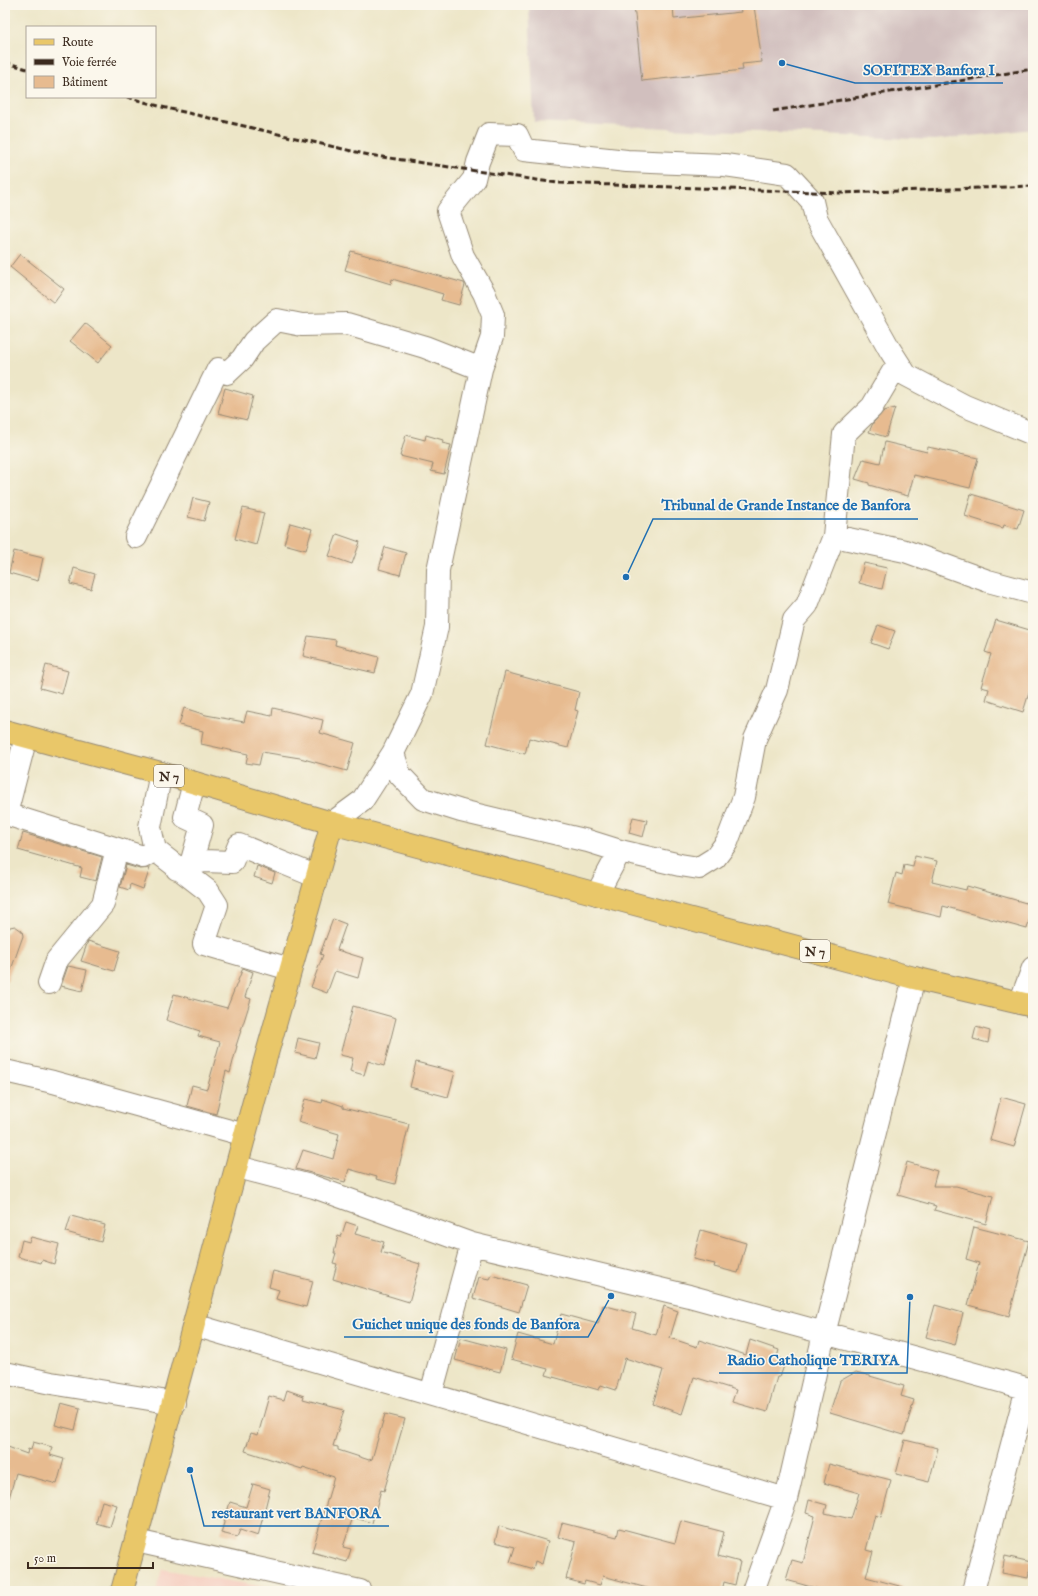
<svg xmlns="http://www.w3.org/2000/svg" width="1038" height="1596" font-family="'IM FELL English',serif">
  <rect width="100%" height="100%" fill="#fbf7ec"/>
  <filter id="ink" filterUnits="userSpaceOnUse"><feTurbulence type="fractalNoise" baseFrequency=".025" numOctaves="2"/><feDisplacementMap in="SourceGraphic" scale="8" xChannelSelector="R" yChannelSelector="G"/><feConvolveMatrix kernelMatrix="1 2 1 2 8 2 1 2 1" color-interpolation-filters="sRGB"/></filter>
  <filter id="wash" filterUnits="userSpaceOnUse"><feTurbulence type="fractalNoise" baseFrequency=".012" numOctaves="4" result="noise"/><feDisplacementMap in="SourceGraphic" scale="16" xChannelSelector="R" yChannelSelector="G"/><feGaussianBlur stdDeviation="0.9" result="paint"/><feColorMatrix in="noise" values="0 0 0 0 0 0 0 0 0 0 0 0 0 0 0 0 0 1.4 0 .05"/><feComposite in="paint" operator="in"/></filter>
  <g filter="url(#wash)">
    <rect width="100%" height="100%" fill="#ede6c8"/>
    <path fill="#f6d2c4" d="M162 1569 287 1591H156Z"/>
    <path fill="#d1bfbe" d="M529 5H1033V129L934 140 534 122Z"/>
    <g id="blocks">
      <path fill="#e7bb90" d="M634 5H673L674 19 741 12 740 7 754 6 762 62 742 64 743 70 642 81Z
        M351 251 464 283 465 285 459 305 441 300 443 294 413 285 392 279 391 284 345 270Z
        M20 254 64 289 54 303 10 267Z
        M85 323 112 345 98 363 70 341Z
        M225 388 253 396 247 420 218 413Z
        M895 408 886 437 869 432 873 423 884 411Z
        M406 435 425 440 426 435 443 440 442 443 451 445 444 474 431 471 433 464 400 456Z
        M885 442 927 452 928 447 978 458 970 488 914 475 908 496 869 485V483L855 479 863 459 880 463Z
        M971 494 1024 510 1018 529 1004 525 1003 528 965 516Z
        M193 498 209 502 204 521 188 517Z
        M243 508 264 513 256 545 235 539Z
        M290 523 312 529 306 550 284 544Z
        M337 534 360 542 352 564 329 556Z
        M385 547 406 553 400 575 379 569Z
        M14 551 43 558 38 581 9 573Z
        M864 563 887 568 882 589 859 583Z
        M74 568 95 574 91 589 70 584Z
        M996 620 1033 631V680L1023 712 986 700 989 689 981 687 991 654 985 652Z
        M878 625 895 631 888 649 871 643Z
        M308 636 336 640 335 645 379 657 375 673 303 656Z
        M46 665 68 671 62 694 40 688Z
        M505 672 579 692 575 710 578 711 568 748 529 738 525 754 487 744Z
        M184 708 206 715 244 722 247 711 272 716 273 708 323 720 320 733 355 743 347 771 300 758 262 752 259 765 246 763 248 754 201 744 203 731 179 725Z
        M633 817 647 820 643 837 629 833Z
        M23 833 102 857 96 881 80 877 82 868 18 850Z
        M915 856 937 861 932 882 966 890 967 886 1033 905 1027 929 943 906 941 917 888 904 896 873 902 875 904 865 913 867Z
        M126 865 140 869 150 868 143 889 130 884 129 890 120 887Z
        M257 866 275 873 272 883 254 877Z
        M333 919 346 924 337 950 363 958 358 978 335 971 327 993 311 987 323 955 320 954Z
        M15 926 22 931 23 936 7 981 5 980V935L10 927Z
        M88 941 120 951 114 971 81 961Z
        M68 966 87 970 82 991 61 986Z
        M243 968 253 972 245 997 251 999 236 1046H237L230 1073 226 1071 216 1114 187 1106 192 1085 207 1089 220 1042 198 1036 200 1031 166 1020 174 994 227 1008Z
        M353 1006 396 1018 384 1066 368 1061 364 1075 350 1071 353 1058 340 1055Z
        M976 1027 990 1031 988 1043 973 1039Z
        M298 1038 319 1043 315 1058 295 1053Z
        M416 1062 455 1072 448 1097 410 1087Z
        M1001 1097 1026 1104 1014 1147 990 1140Z
        M305 1099 322 1103 323 1099 343 1106V1108L409 1124 395 1184 376 1179 377 1177 349 1169 345 1182 296 1169 303 1150 333 1159 339 1134 298 1122Z
        M907 1162 937 1171 933 1186H956L993 1196 986 1224 934 1210 936 1206 898 1195Z
        M71 1216 105 1225 101 1242 66 1232Z
        M346 1222 358 1226 355 1234 384 1242 381 1252 420 1264 409 1302 333 1279 337 1264 333 1263 336 1253H334L338 1236 341 1237Z
        M974 1227 1029 1241 1009 1316 968 1305 979 1263 966 1259Z
        M701 1230 746 1243 738 1273 714 1267 715 1264 693 1259Z
        M31 1237 59 1244 54 1264 42 1260 41 1263 18 1257 22 1240 29 1242Z
        M273 1271 313 1281 306 1307 276 1299 279 1290 269 1287Z
        M491 1275 527 1285 519 1312 473 1298 479 1277 489 1279Z
        M603 1305 636 1314 632 1328 656 1335 664 1306 678 1311 670 1338 697 1347 699 1340 746 1355 750 1340 779 1350 777 1357 786 1360 780 1377H777L767 1412 732 1402 736 1390 694 1377 682 1414 653 1404 663 1370 625 1358 616 1390 601 1385 599 1390 546 1375 548 1369 511 1359 518 1334 553 1344 561 1314 598 1324Z
        M935 1305 963 1313 955 1345 926 1337Z
        M461 1338 506 1350 500 1372 455 1360Z
        M856 1372 904 1386 901 1396 914 1400 904 1435 830 1413 840 1381Z
        M287 1390 304 1396 303 1399 344 1410 333 1446 338 1447V1450L369 1460 372 1459 385 1414 405 1419 384 1491 381 1490 372 1523 353 1517 343 1547 351 1549 347 1562 312 1552 334 1477 303 1467 302 1469 245 1451 251 1433 258 1435 269 1396 284 1400Z
        M61 1403 80 1408 75 1430 55 1425Z
        M905 1440 938 1448 929 1482 896 1474Z
        M33 1442 52 1447 50 1455 64 1459 57 1484 16 1473 9 1498 5 1497V1446L27 1454 28 1449 31 1450Z
        M829 1464 891 1480 881 1517 875 1515 866 1550 873 1552 866 1577 903 1587 902 1591H819V1589L786 1580 792 1560 803 1563 815 1516 806 1513 809 1500 827 1505 825 1513 851 1519 859 1493 824 1483Z
        M253 1484 270 1489 258 1536 240 1530 237 1537 221 1533 230 1502 246 1507Z
        M102 1501 117 1505 110 1527 96 1523Z
        M681 1521 724 1532 718 1556 740 1562 735 1585 724 1582 722 1591H658L603 1576 600 1585 585 1581 584 1584 566 1579 576 1542 558 1537 562 1523 617 1537 619 1528 675 1543Z
        M499 1526 548 1541 542 1564 535 1561 533 1569 510 1562 515 1547 495 1542Z
        M1005 1556 1031 1562 1028 1578 1002 1573Z"/>
    </g>
  </g>
  <g filter="url(#ink)">
    <use href="#blocks" fill-opacity="0" stroke="#948873" stroke-width="1"/>
    <g fill="none" stroke-linecap="round" stroke-linejoin="round">
      <defs>
        <path id="minor" d="M834 536 905 551 988 581 1033 593
          M136 537 218 369 227 373 242 359 254 341 277 320 302 325 347 324 425 347 481 369
          M26 737 6 814 143 857 155 850
          M161 773 150 827 155 850 208 891 217 905 204 944 290 969
          M332 823 362 801 393 753
          M620 851 588 841 461 811 423 799 400 775 393 753 422 694 437 627 438 570 481 369 492 337 493 315 484 293 463 256 448 211 474 179 478 162 489 134 517 135 524 150 627 161 725 165 787 174 812 201 816 218 890 350 906 375 965 406 1033 434
          M191 864 202 825 185 817 194 783
          M177 869 204 861 232 862 239 845 315 876
          M597 894 620 851 680 865 699 868 715 858 727 842 744 797 755 739 777 690 794 620 807 605 834 536 844 434 872 407 898 363
          M49 983 57 960 103 904 117 849
          M1020 1003 1033 968
          M5 1071 53 1082 245 1135
          M238 1167 314 1187 472 1244 689 1296 1033 1390
          M194 1325 786 1499
          M5 1373 51 1383 174 1403
          M431 1394 472 1244
          M136 1541 360 1591
          M753 1591 786 1499 824 1334 914 978
          M973 1591 1027 1388"/>
        <path id="major" d="M122 1591 264 1064 332 823"/>
        <path id="highway" d="M5 731 161 773 332 823 597 894 914 978 1033 1006"/>
      </defs>
      <use href="#minor" stroke="#948873" stroke-width="24"/>
      <use href="#major" stroke="#948873" stroke-width="24"/>
      <use href="#highway" stroke="#948873" stroke-width="24"/>
      <use href="#minor" stroke="#fff" stroke-width="22"/>
      <use href="#major" stroke="#e9c769" stroke-width="22"/>
      <use href="#highway" stroke="#e9c769" stroke-width="22"/>
      <path stroke="#3b2a1e" stroke-width="3" stroke-dasharray="6 3" stroke-linecap="butt" d="M5 62 27 69
        M127 97 162 107 369 155 557 183 841 193 1033 186
        M773 111 1033 69"/>
    </g>
  </g>
  <g text-anchor="middle" stroke-width="3" stroke-linejoin="round" paint-order="stroke">
    <g fill="#fbf7ec" stroke="#75685c" stroke-width="1">
      <rect x="154" y="765" width="30" height="22" rx="3"/>
      <rect x="800" y="940" width="30" height="22" rx="3"/>
    </g>
    <g font-size="13" font-weight="bold" fill="#3b2a1e">
      <text x="169" y="781">N 7</text>
      <text x="815" y="956">N 7</text>
    </g>
  </g>
  <path fill="none" stroke="#1f6fb2" stroke-width="1.5" d="M782 63L855 83H1003M626 577L653 519H918M611 1296L588 1337H344M910 1297L907 1373H719M190 1470L204 1526H389"/>
  <g fill="#1f6fb2" stroke="#fbf7ec" stroke-width="1.5">
    <circle cx="782" cy="63" r="4"/>
    <circle cx="626" cy="577" r="4"/>
    <circle cx="611" cy="1296" r="4"/>
    <circle cx="910" cy="1297" r="4"/>
    <circle cx="190" cy="1470" r="4"/>
  </g>
  <g font-size="15" text-anchor="middle" font-weight="bold" fill="#1f6fb2" stroke="#fbf7ec" stroke-width="3" stroke-linejoin="round" paint-order="stroke">
    <text x="929" y="75">SOFITEX Banfora I</text>
    <text x="786" y="510">Tribunal de Grande Instance de Banfora</text>
    <text x="466" y="1329">Guichet unique des fonds de Banfora</text>
    <text x="813" y="1365">Radio Catholique TERIYA</text>
    <text x="296" y="1518">restaurant vert BANFORA</text>
  </g>
  <rect width="1038" height="1596" fill="none" stroke="#fbf7ec" stroke-width="20"/>
  <rect x="26" y="26" width="130" height="72" fill="#fbf7ec" stroke="#aea59a"/>
  <rect x="34" y="39" width="20" height="6" fill="#e9c769" stroke="#aea59a"/>
  <text x="62" y="46" font-size="12" fill="#3b2a1e">Route</text>
  <rect x="34" y="59" width="20" height="6" fill="#3b2a1e" stroke="#aea59a"/>
  <text x="62" y="66" font-size="12" fill="#3b2a1e">Voie ferrée</text>
  <rect x="34" y="76" width="20" height="12" fill="#e7bb90" stroke="#aea59a"/>
  <text x="62" y="86" font-size="12" fill="#3b2a1e">Bâtiment</text>
  <path d="M28 1562v6h125v-6" fill="none" stroke="#3b2a1e" stroke-width="2"/>
  <text x="34" y="1562" font-size="12" fill="#3b2a1e" stroke="#fbf7ec" stroke-width="3" paint-order="stroke">50 m</text>
</svg>
